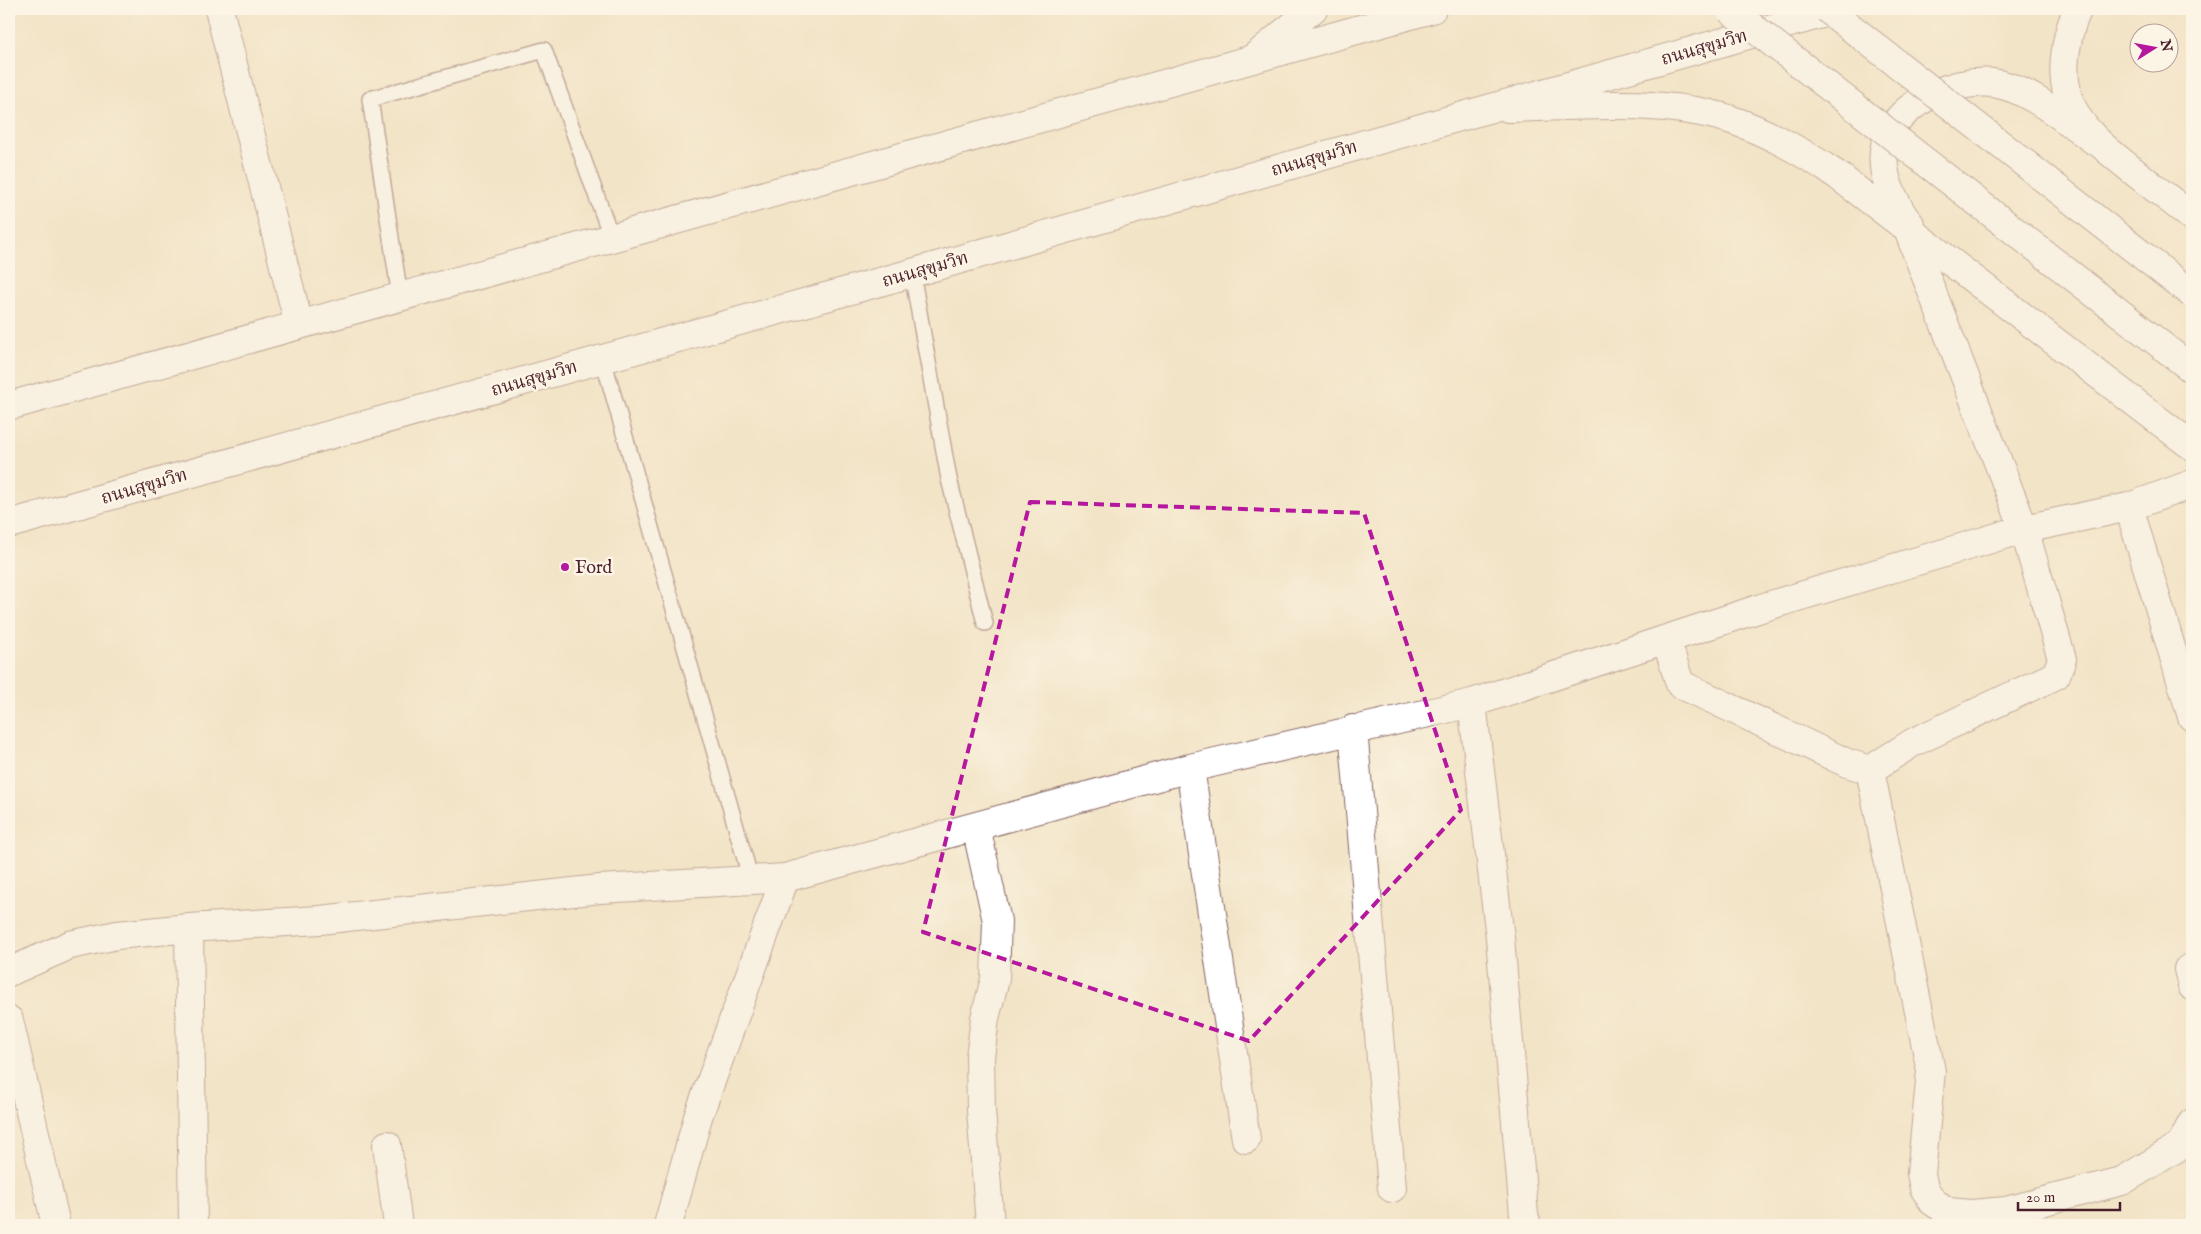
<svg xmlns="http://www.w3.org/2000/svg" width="2201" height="1234" font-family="'IM FELL English','Noto Serif Thai',serif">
  <rect width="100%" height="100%" fill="#fcf5e5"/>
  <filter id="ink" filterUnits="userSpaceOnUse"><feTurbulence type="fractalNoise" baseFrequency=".02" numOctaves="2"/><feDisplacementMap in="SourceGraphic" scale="10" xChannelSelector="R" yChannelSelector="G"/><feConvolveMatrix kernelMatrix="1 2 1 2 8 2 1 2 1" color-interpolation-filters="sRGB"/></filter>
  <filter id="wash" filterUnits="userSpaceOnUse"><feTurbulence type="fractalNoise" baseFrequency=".0096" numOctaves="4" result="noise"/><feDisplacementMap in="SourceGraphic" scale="20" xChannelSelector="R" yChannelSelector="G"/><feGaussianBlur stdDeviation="1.12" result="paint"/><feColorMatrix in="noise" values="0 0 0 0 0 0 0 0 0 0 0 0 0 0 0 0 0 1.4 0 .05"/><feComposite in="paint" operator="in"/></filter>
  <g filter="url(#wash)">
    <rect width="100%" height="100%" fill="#f2e4c7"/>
  </g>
  <g filter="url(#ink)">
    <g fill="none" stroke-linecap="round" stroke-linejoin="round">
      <defs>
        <path id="service" d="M912 273 949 479 985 623
          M400 297 370 99 544 50 612 239
          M603 359 751 880"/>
        <path id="minor" d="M219 9 299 325
          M1908 230 2024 529 2062 659 2056 675 1912 743 1870 770 1931 1071 1921 1174 1924 1188 1933 1202 1949 1212 1971 1214 2006 1211 2122 1181 2180 1146 2192 1123
          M2129 507 2192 717
          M1666 639 1680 684 1847 763 1870 770
          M1472 703 1500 938 1524 1215 1527 1225
          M1353 729 1392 1188
          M1190 768 1246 1139
          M976 827 997 921 995 979 985 1018 980 1057 981 1110 990 1225
          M189 928 193 1225
          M2188 969 2192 986
          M9 972 70 945 117 935 189 928 320 920 600 889 785 878 1190 768 1472 703 1761 608 2024 529 2129 507 2192 484
          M9 1020 56 1225
          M387 1145 398 1225
          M668 1225 698 1117 785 878"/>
        <path id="secondary" d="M2078 9C2072 21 2068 35 2066 49 2056 110 2089 136 2132 170 2152 186 2172 201 2192 217
          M1252 59 1313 9
          M1508 108C1580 106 1659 98 1729 119 1768 132 1803 152 1837 175L2192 446
          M1910 224C1903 216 1898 207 1894 198 1871 153 1887 117 1931 95 1951 86 1971 81 1993 83 2027 87 2068 122 2095 141"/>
        <path id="trunk" d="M9 406 1432 9
          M9 524 912 273 1839 9"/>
      </defs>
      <use href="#service" stroke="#856462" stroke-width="18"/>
      <use href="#minor" stroke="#856462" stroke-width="30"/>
      <use href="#secondary" stroke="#856462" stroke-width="30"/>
      <use href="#trunk" stroke="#856462" stroke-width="30"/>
      <use href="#service" stroke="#fff" stroke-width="15"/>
      <use href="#minor" stroke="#fff" stroke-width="28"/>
      <use href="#secondary" stroke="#fff" stroke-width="28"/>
      <use href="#trunk" stroke="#fff" stroke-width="28"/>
      <defs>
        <path id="secondary-bridge" d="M1729 9 2192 369
          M1827 9 2192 294"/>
      </defs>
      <use href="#secondary-bridge" stroke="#856462" stroke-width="30" stroke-linecap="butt"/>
      <use href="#secondary-bridge" stroke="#fff" stroke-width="28"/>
    </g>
  </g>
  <path d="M0 0H2201V1234H0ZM1030 502 1364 513 1461 810 1249 1041 923 932Z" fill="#f2e4c7" fill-opacity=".55" fill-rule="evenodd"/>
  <path fill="none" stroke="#b5179e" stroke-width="4" stroke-dasharray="10 6" stroke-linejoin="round" d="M1030 502 1364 513 1461 810 1249 1041 923 932Z"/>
  <circle fill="#b5179e" stroke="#fcf5e5" stroke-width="2" cx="565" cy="567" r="5"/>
  <g text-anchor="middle" stroke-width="5" stroke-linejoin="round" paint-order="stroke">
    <g font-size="18" fill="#4a1f2b" stroke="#fcf5e5">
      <text transform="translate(1704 47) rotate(-16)" y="6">ถนนสุขุมวิท</text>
      <text transform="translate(1314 158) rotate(-16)" y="6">ถนนสุขุมวิท</text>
      <text transform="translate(925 269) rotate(-16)" y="6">ถนนสุขุมวิท</text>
      <text transform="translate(534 378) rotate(-16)" y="6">ถนนสุขุมวิท</text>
      <text transform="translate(144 486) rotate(-16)" y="6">ถนนสุขุมวิท</text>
    </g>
    <g font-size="18" fill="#4a1f2b" stroke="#fcf5e5" text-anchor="start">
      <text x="575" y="573">Ford</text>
    </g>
  </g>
  <rect width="2201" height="1234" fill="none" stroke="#fcf5e5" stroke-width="30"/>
  <g transform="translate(2154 48) rotate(79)"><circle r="24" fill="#fcf5e5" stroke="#b59f9b"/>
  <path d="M0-4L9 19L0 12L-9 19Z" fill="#b5179e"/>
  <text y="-8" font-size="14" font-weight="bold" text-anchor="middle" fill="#4a1f2b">N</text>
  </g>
  <path d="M2018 1202v8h102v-8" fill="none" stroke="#4a1f2b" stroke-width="2.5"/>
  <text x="2026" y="1202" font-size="15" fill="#4a1f2b" stroke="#fcf5e5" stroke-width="4" paint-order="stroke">20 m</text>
</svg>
